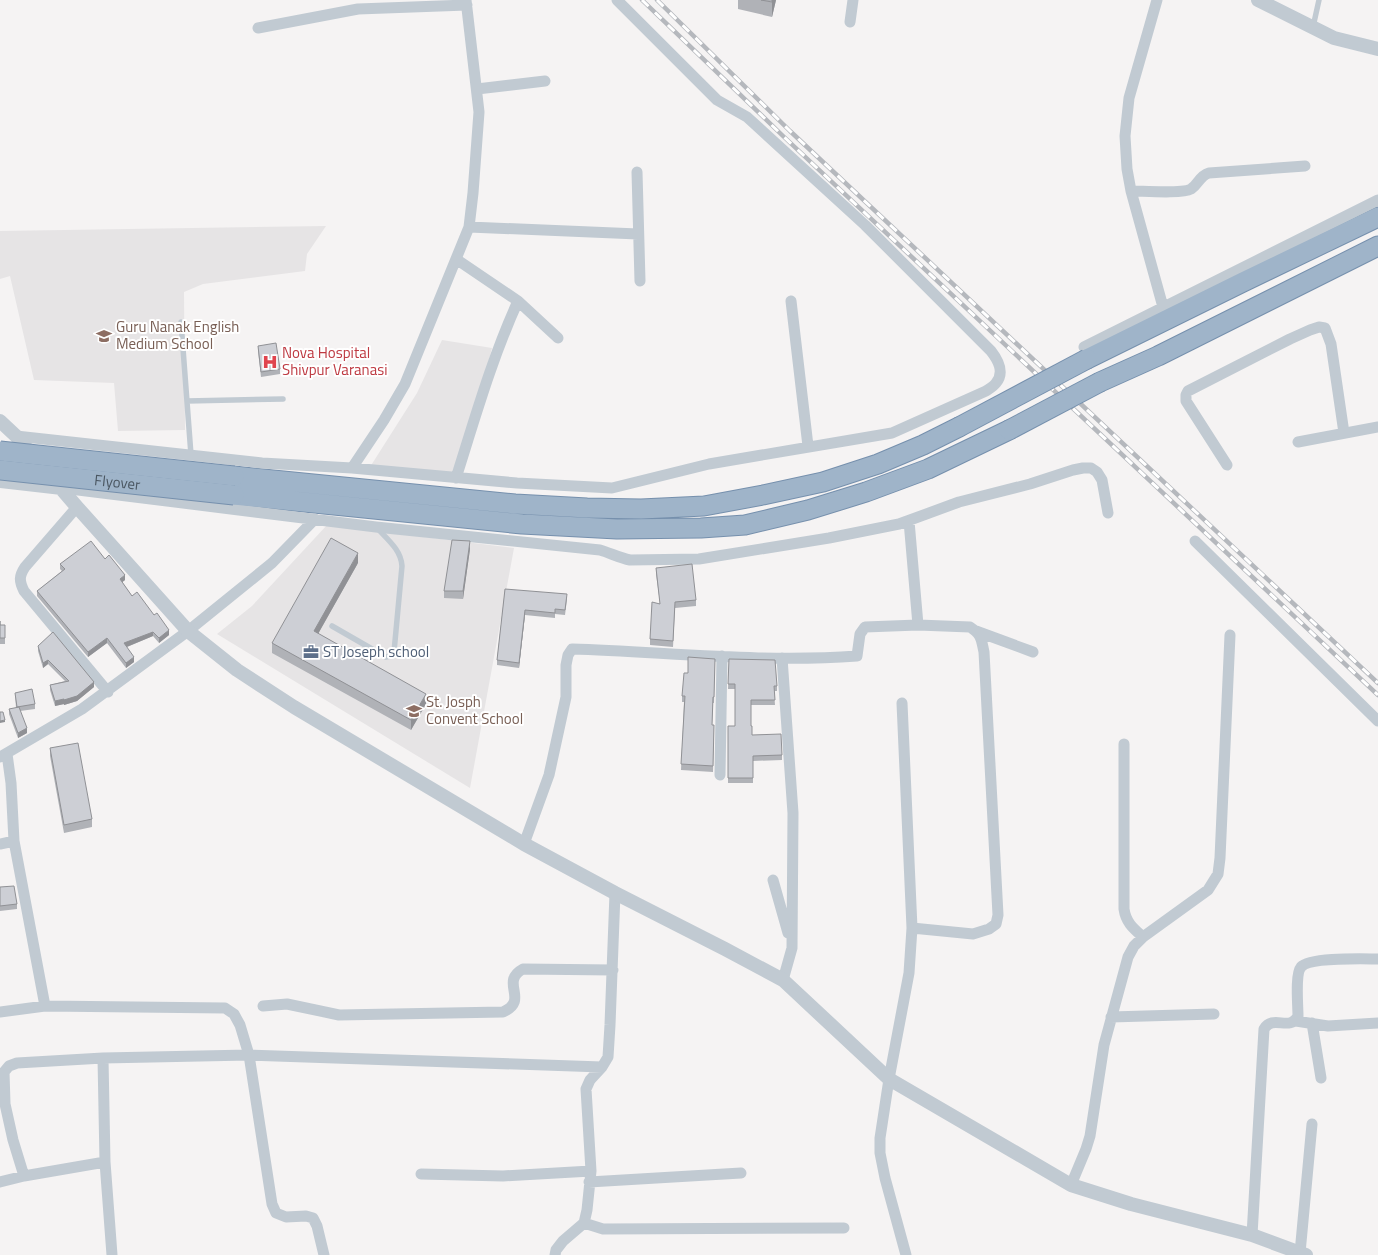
<svg xmlns="http://www.w3.org/2000/svg" width="1378" height="1255" font-family="'Titillium Web',sans-serif">
  <rect width="100%" height="100%" fill="#f5f3f3"/>
  <path fill="#e6e4e5" d="M326 226 307 254 305 271 203 284 184 292 185 430 118 431 114 383 34 380 10 276 0 279V231Z
    M442 340 492 348 459 475 370 467 417 393Z
    M327 525 514 548 470 788 217 634 252 606Z"/>
  <g fill="none" stroke-linecap="round" stroke-linejoin="round">
    <defs>
      <path id="trunk" d="M1087 359 1243 282 1378 217
        M1100 382 1158 356 1378 246
        M234 476 515 504 587 508 641 509 704 506 763 495 823 482 878 464 923 445 959 427
        M234 495 522 524 617 529 701 528 745 525 808 510 866 492 928 469 1009 430"/>
    </defs>
    <use href="#trunk" stroke="#7690ad" stroke-width="21"/>
    <path stroke="#c1cad2" stroke-width="5.5" d="M1313 27 1319 0
      M181 322 191 455
      M187 401 283 399
      M332 626 386 657 391 656 394 652 402 566C401 550 388 540 377 528"/>
    <path stroke="#c1cad2" stroke-width="11" d="M1157 0 1129 98 1125 136 1127 169 1131 191 1163 307
      M850 22 853 0
      M258 28 358 9 467 5
      M477 89 545 81
      M637 172 640 281
      M1131 191C1143 191 1182 194 1191 189 1199 184 1199 176 1209 173L1305 166
      M469 227 638 234
      M456 259 518 301 558 338
      M791 301 808 446
      M1084 347 1378 200
      M16 436 262 463 352 468 517 483 612 488 709 464 892 433 986 391C989 389 994 386 996 383 1005 372 998 360 991 351L865 225 747 117 717 100 617 0
      M1298 442 1378 427
      M1227 465 1186 401V395L1188 391 1290 339 1310 330 1319 327 1325 328 1331 344 1344 433
      M352 468 384 420 405 384 469 227 473 193 479 112 466 0
      M456 478C475 418 492 358 518 301
      M62 488 376 527 600 550C610 553 620 558 630 560L699 559 829 538 899 524 959 502 1030 484 1073 470 1083 468H1091L1097 472 1102 480 1108 513
      M77 507 25 567C19 576 19 581 24 591L108 692
      M909 521 918 625
      M1195 541 1378 721
      M976 631 1033 652
      M782 658 793 813 792 948 783 980
      M902 703 912 928 909 973 889 1079 880 1138V1153L885 1178 906 1255
      M1124 744V909C1126 923 1134 929 1143 937
      M7 754 11 783 14 841 45 1006
      M0 757 82 709 188 631 272 563 315 519
      M720 775 722 656
      M0 844 14 841
      M524 844 549 775 566 697V665L568 655 572 649C667 652 762 663 857 656L860 634 865 627 918 625 970 627C982 635 981 639 984 652L998 915 996 924 989 929 973 934 912 928
      M773 880 788 933
      M263 1006 287 1004 339 1015 503 1012C530 1000 499 982 523 969L613 970
      M0 1012 45 1006 225 1008 234 1014 240 1025 249 1055 272 1204 276 1213 286 1217 306 1216 313 1218 317 1226 324 1255
      M1111 1017 1214 1014
      M1296 1021 1328 1026 1378 1023
      M1312 1023 1321 1078
      M103 1058 105 1162 112 1255
      M421 1174 503 1176 591 1171
      M24 1176 13 1140 5 1104 4 1072 9 1066 17 1063 103 1058 249 1055 602 1067
      M0 1182 24 1176 105 1162
      M589 1182 741 1173
      M1071 1185 1086 1149 1090 1136 1104 1045 1128 957 1134 946 1143 937 1208 890 1218 874 1220 858 1230 635
      M584 1223 603 1229 844 1228
      M1252 1235 1264 1029C1273 1014 1290 1032 1298 1016 1298 1006 1295 974 1301 967 1310 957 1364 959 1378 959
      M1300 1253 1312 1124
      M555 1255 556 1250 563 1241 584 1223 587 1210 591 1171 586 1089 590 1080 602 1067 608 1057 610 1025 615 893"/>
    <path stroke="#c1cad2" stroke-width="14" d="M1258 0 1334 38 1378 49
      M0 421 16 436 77 507 188 631 237 670 294 707 524 844 615 893 725 949 783 980 889 1079 1071 1185 1131 1204 1252 1235 1306 1255
      M0 481 62 488"/>
    <use href="#trunk" stroke="#9fb4c9" stroke-width="19"/>
    <defs>
      <path id="rail" d="M642 0 783 136 1378 695
        M657 0 790 131 1378 683"/>
    </defs>
    <use href="#rail" stroke="#b5b8bd" stroke-width="4.5"/>
    <use href="#rail" stroke="#fff" stroke-width="3" stroke-dasharray="9" stroke-linecap="butt"/>
    <defs>
      <g id="trunk-bridge">
        <path d="M959 427 1087 359"/>
        <path d="M1009 430 1100 382"/>
        <path d="M0 451 234 476"/>
        <path id="s1" d="M0 470 234 495"/>
      </g>
    </defs>
    <use href="#trunk-bridge" stroke="#7690ad" stroke-width="21" stroke-linecap="butt"/>
    <use href="#trunk-bridge" stroke="#9fb4c9" stroke-width="19"/>
  </g>
  <path fill="#b0b2b7" d="M738 0H776L772 17 738 9Z
    M258 346 280 369V374L261 377 258 351Z
    M470 549 463 599 444 598V591Z
    M105 559 125 580 122 582 132 596 169 635 159 643 153 636 127 647 134 662 126 668 107 643 88 657 37 596V591L62 571 60 569V564Z
    M358 563 318 634 426 704 411 730 272 653V643Z
    M656 568 696 600V606L675 608 673 647 650 645V639L660 603 656 574Z
    M505 589 567 599 565 615 555 614V618L525 615 519 668 497 665V660Z
    M0 621V625L5 638V644H0Z
    M38 646 94 687 77 701 64 705V704L55 706 50 690V685L65 681 48 664 43 668 38 651Z
    M715 659 714 703H713L712 725H714L713 772 681 770 684 702H682V696L688 673Z
    M729 659 777 686V691H774L775 705H751V726L752 735 782 755V760L753 761V783H728V726H735V689H728Z
    M15 693 35 704V709L20 711 27 733 18 738 9 714V709L16 708Z
    M50 748 92 819V827L64 833 50 756Z
    M0 887 17 904V909L0 911Z"/>
  <path fill="#909195" d="M772 0H776L772 17Z
    M470 541V549L463 599V591Z
    M358 553V563L314 641V631Z
    M125 575V580L120 584V579Z
    M525 610V615L519 668V663Z
    M169 630V635L159 643V638Z
    M153 632V636L124 648V643Z
    M107 638V643L88 657V652Z
    M134 657V662L126 668V663Z
    M48 660V664L43 668V663Z
    M94 682V687L77 701 64 705V700Z
    M426 694V704L411 730V720Z
    M64 699V704L55 706V701Z
    M5 720V722L0 723V721Z
    M27 728V733L18 738V733Z"/>
  <path fill="#cdcfd5" stroke="#909195" d="M761 0H772V2Z
    M276 343 280 369 261 372 258 346Z
    M331 538 358 553 314 631 426 694 411 720 272 643Z
    M452 540 470 541 463 591H444Z
    M91 541 105 559 109 555 125 575 120 579 132 596 137 592 154 615 157 613 169 630 159 638 153 632 124 643 134 657 126 663 107 638 88 652 37 591 65 569 60 564Z
    M692 564 696 600 675 602 673 641 650 639 652 602 660 604 656 568Z
    M505 589 567 594 565 610 555 609V613L525 610 519 663 497 660Z
    M0 621V625H5V638H0Z
    M53 632 94 682 77 696 64 700V699L55 701 50 685 69 681 48 660 43 663 38 646Z
    M688 657 715 659 714 697H713L712 725H714L713 766 681 764 685 696H682L684 673H688Z
    M729 659 775 660 777 686H774L775 700H751V726H752V735L781 734 782 755 753 756V778H728V726H735V684H728Z
    M32 689 35 704 17 707 15 693Z
    M19 707 27 728 18 733 9 709Z
    M0 712H3L5 720 0 721Z
    M78 743 92 819 64 825 50 748Z
    M14 886 17 904 0 906V887Z"/>
  <defs>
    <symbol id="school-bare" viewBox="-9 -9 18 18"><path d="M0-5L7-2L0 1L-7-2ZM-4 1L0 2.5L4 1V4Q0 6-4 4Z" fill="#8d6e63" stroke="#fff" stroke-width="2.5" paint-order="stroke"/></symbol>
    <symbol id="hospital-bare" viewBox="-9 -9 18 18"><path d="M-5-5h3v3.5h4V-5h3V5h-3V1.5h-4V5h-3Z" fill="#e0444e" stroke="#fff" stroke-width="2.5" paint-order="stroke"/></symbol>
    <symbol id="office-bare" viewBox="-9 -9 18 18"><path d="M-6-3h4V-5.5h4V-3h4V5H-6ZM-1-4.5V-3h2v-1.5ZM-6 0V1H6V0Z" fill="#5c6f8a" stroke="#fff" stroke-width="2.5" paint-order="stroke"/></symbol>
  </defs>
  <g fill-rule="evenodd">
    <use href="#school-bare" x="93" y="325" width="22" height="22"/>
    <use href="#hospital-bare" x="259" y="351" width="22" height="22"/>
    <use href="#office-bare" x="300" y="641" width="22" height="22"/>
    <use href="#school-bare" x="403" y="700" width="22" height="22"/>
  </g>
  <g text-anchor="middle" stroke-width="4" stroke-linejoin="round" paint-order="stroke">
    <g font-size="15" fill="#785e54" stroke="#fff" text-anchor="start">
      <text x="116" y="332">Guru Nanak English<tspan x="116" dy="17">Medium School</tspan></text>
      <text x="426" y="707">St. Josph<tspan x="426" dy="17">Convent School</tspan></text>
    </g>
    <g font-size="15" fill="#be3a42" stroke="#fff" text-anchor="start">
      <text x="282" y="358">Nova Hospital<tspan x="282" dy="17">Shivpur Varanasi</tspan></text>
    </g>
    <g font-size="15" fill="#4a5661" stroke="#fff">
      <text dy="5" stroke="none"><textPath href="#s1" startOffset="118">Flyover</textPath></text>
    </g>
    <g font-size="15" fill="#4e5e75" stroke="#fff" text-anchor="start">
      <text x="323" y="657">ST Joseph school</text>
    </g>
  </g>
</svg>
